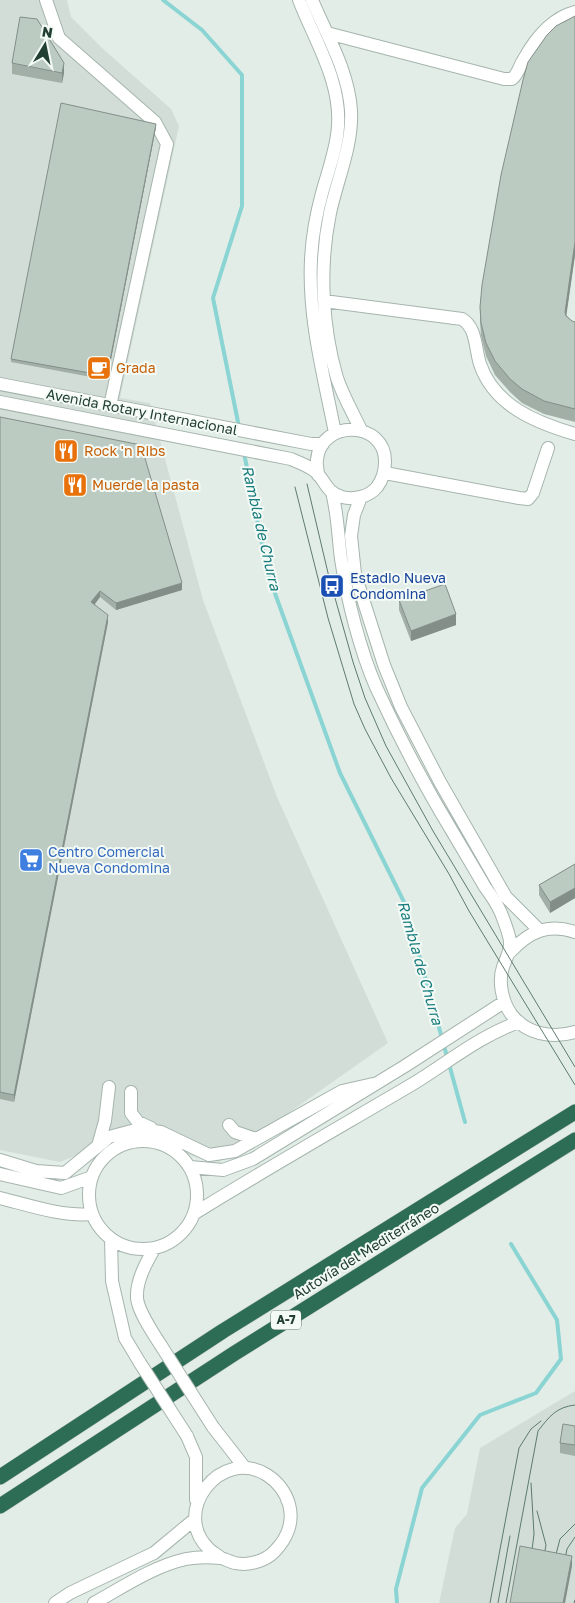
<svg xmlns="http://www.w3.org/2000/svg" width="575" height="1603" font-family="'Golos Text',sans-serif">
  <rect width="100%" height="100%" fill="#e3ede7"/>
  <path fill="#d1ddd6" d="M0 0H67L71 17 102 48 171 109 179 126 120 398 150 403 203 600 277 797 388 1043 219 1162 199 1158 147 1141 98 1146 60 1162 0 1150Z
    M575 1391V1603H439L455 1528 467 1514 480 1448Z"/>
  <g fill="none" stroke-linecap="round" stroke-linejoin="round">
    <path stroke="#8ad4d3" stroke-width="4" d="M163 0 202 30 242 75V206L213 298 239 427
      M244 453 268 574 340 773 405 904 465 1122
      M397 1603 396 1589 422 1488 480 1415 536 1393 561 1359 557 1320 511 1244"/>
    <defs>
      <path id="minor" d="M46 0 59 38 155 122 167 144 110 406
        M299 0C315 41 341 81 338 126 337 148 328 171 322 193 316 215 312 237 311 260 308 319 324 376 335 433
        M312 0C327 36 348 70 351 110 353 145 337 180 330 213 319 266 322 327 337 378 343 396 353 413 361 430
        M327 33 504 79H512C519 73 519 66 524 59 535 39 552 18 575 12
        M324 301 462 319C477 328 475 349 480 364 494 406 537 423 575 434
        M0 384 311 444H323
        M0 402 291 459C298 462 306 465 312 469 325 477 324 492 342 497 354 500 369 497 377 487 383 479 385 471 385 462 386 420 320 419 317 460 316 464 318 470 318 475
        M385 473 519 498 528 499 533 493 548 448
        M332 492C338 516 338 536 341 559 347 599 360 650 376 687 399 737 424 785 452 831 463 850 474 868 485 887 491 895 497 904 501 913 504 921 509 933 510 941 511 951 506 958 503 967 498 981 502 1001 511 1014 526 1034 552 1039 575 1032
        M361 497 354 515 351 536 355 574 384 665 401 707 440 782 506 897 539 930
        M510 952C529 932 547 923 575 932
        M131 1092V1113L138 1122 151 1128
        M229 1125 235 1132 256 1139
        M89 1195a54 54 0 1 1 108 0a54 54 0 1 1-108 0Z
        M98 1146 105 1121 109 1087
        M0 1160 36 1171 65 1173 109 1137 139 1129 161 1132 209 1155 235 1151 342 1091 373 1084
        M190 1167 223 1170 253 1159 405 1066 504 1002
        M0 1174 61 1188 92 1177
        M0 1198C28 1205 63 1217 92 1214
        M195 1213C266 1169 338 1128 411 1085 446 1064 479 1036 519 1022
        M111 1239 112 1281 125 1338 140 1363
        M154 1249C146 1263 136 1281 137 1298 138 1311 153 1333 160 1344
        M213 1427 245 1468
        M187 1436 196 1457V1500
        M55 1603 70 1593 154 1553 195 1519
        M94 1603C123 1587 154 1566 186 1559 196 1557 211 1557 221 1558 225 1559 230 1562 235 1563 248 1566 265 1561 274 1552 287 1539 294 1522 289 1504 285 1491 278 1482 267 1475 221 1446 170 1512 209 1549 212 1552 217 1555 221 1558"/>
      <path id="highway" d="M0 1477 223 1331 575 1112
        M0 1506 235 1353 575 1140"/>
    </defs>
    <use href="#minor" stroke="#a5b5ad" stroke-width="14"/>
    <use href="#highway" stroke="#c1c9c6" stroke-width="16"/>
    <use href="#minor" stroke="#fff" stroke-width="12"/>
    <use href="#highway" stroke="#2d6d55" stroke-width="15"/>
    <path stroke="#5d7b6e" stroke-width="1" d="M307 484 328 573 353 662 365 698 386 746 433 831 575 1067
      M295 487 328 618 354 704 365 729 391 778 449 874 469 911 575 1085
      M537 1511 546 1545 543 1561
      M531 1558 534 1534 531 1483
      M554 1562 560 1539 575 1524
      M564 1564 567 1549 575 1537
      M490 1603 519 1448 531 1429 541 1421
      M498 1603 510 1536
      M506 1603 538 1431C549 1417 556 1407 575 1405
      M574 1603 575 1600"/>
    <defs>
      <path id="minor-bridge" d="M160 1344 213 1427
        M140 1363 187 1436"/>
    </defs>
    <use href="#minor-bridge" stroke="#a5b5ad" stroke-width="14" stroke-linecap="butt"/>
    <use href="#minor-bridge" stroke="#fff" stroke-width="12"/>
  </g>
  <path fill="#a1afa7" d="M575 16V255L566 315 572 321 575 322V422L544 414 522 403 510 392 495 375 486 356 481 336 480 321V307Z
    M12 63 64 73 62 83 12 74Z
    M156 127 107 380 11 362V359Z
    M0 417 182 590 116 610 100 597 95 604 108 622 14 1102 0 1099Z
    M399 600 456 625 411 641 399 610Z
    M575 864V898L550 913 539 895V885Z
    M575 1426V1456L560 1453V1443Z"/>
  <path fill="#838e88" d="M64 63V73L62 83V73Z
    M156 124V127L107 380V376Z
    M575 242V255L565 325V312Z
    M182 583V590L116 610V603Z
    M100 591V597L91 609V602Z
    M456 614V625L411 641V631Z
    M108 615V622L14 1102V1095Z
    M575 888V898L550 913V902Z
    M572 1556V1566L565 1603H563Z"/>
  <path fill="#bbcbc2" stroke="#838e88" d="M575 16V242L565 312 566 316 572 321 575 322V409L544 401 522 389 510 379 495 361 486 343 481 323 480 307 482 285 501 175 523 80 528 62 547 35 556 26Z
    M20 17 37 19 64 63 62 73 12 63Z
    M61 103 156 124 107 376 11 359Z
    M0 417 141 445 182 583 116 603 100 591 91 602 108 615 14 1095 0 1092Z
    M445 584 456 614 411 631 399 600Z
    M575 864V888L550 902 539 885Z
    M563 1424 575 1426V1445L560 1443Z
    M520 1546 572 1556 563 1603H510Z"/>
  <defs>
    <symbol id="cafe-square" viewBox="-11 -11 22 22"><rect x="-9" y="-9" width="18" height="18" rx="4" fill="#e8710a" stroke="#f4faf6"/><path d="M-5.5-4.5H6V0H3Q3 3.5 0 3.5H-2.5Q-5.5 3.5-5.5 0ZM3-3.2v2h1.7v-2ZM-6 4.5H4V6H-6Z" fill="#fff"/></symbol>
    <symbol id="restaurant-square" viewBox="-11 -11 22 22"><rect x="-9" y="-9" width="18" height="18" rx="4" fill="#e8710a" stroke="#f4faf6"/><path d="M-5-6h1v4h1v-4h1v4h1v-4h1v5L-1.5 .5V6h-2V.5L-5-1ZM5-6V6H3V1.5H1.5Q1.5-4 5-6Z" fill="#fff"/></symbol>
    <symbol id="bus-square" viewBox="-11 -11 22 22"><rect x="-9" y="-9" width="18" height="18" rx="4" fill="#1a4fb4" stroke="#f4faf6"/><path d="M-5-6H5V4H4V6H2V4H-2V6H-4V4H-5ZM-3.5-4V0h7V-4ZM-3.5 1.2v1.5H-2V1.2ZM2 1.2v1.5H3.5V1.2Z" fill="#fff"/></symbol>
    <symbol id="supermarket-square" viewBox="-11 -11 22 22"><rect x="-9" y="-9" width="18" height="18" rx="4" fill="#3f7fe0" stroke="#f4faf6"/><path d="M-6-5.5h2.5l.6 2H6L4.5 2H-2.5L-4.4-4H-6ZM-1.5 3.2a1.3 1.3 0 1 0 .1 0ZM3 3.2a1.3 1.3 0 1 0 .1 0Z" fill="#fff"/></symbol>
  </defs>
  <g fill-rule="evenodd">
    <use href="#cafe-square" x="85" y="354" width="28" height="28"/>
    <use href="#restaurant-square" x="52" y="437" width="28" height="28"/>
    <use href="#restaurant-square" x="61" y="471" width="28" height="28"/>
    <use href="#bus-square" x="318" y="572" width="28" height="28"/>
    <use href="#supermarket-square" x="17" y="846" width="28" height="28"/>
  </g>
  <g text-anchor="middle" stroke-width="4" stroke-linejoin="round" paint-order="stroke">
    <rect fill="#f4faf6" stroke="#61776e" stroke-width="1" x="271" y="1310.5" width="30" height="19" rx="4"/>
    <g font-size="12" font-weight="bold" fill="#223f33">
      <text x="286" y="1324">A-7</text>
    </g>
    <g font-size="14" fill="#c56008" stroke="#f4faf6" text-anchor="start">
      <text x="116" y="373">Grada</text>
      <text x="84" y="456">Rock 'n Ribs</text>
      <text x="92" y="490">Muerde la pasta</text>
    </g>
    <g font-size="14" fill="#223f33" stroke="#f4faf6">
      <text transform="translate(142 412) rotate(11)" y="5">Avenida Rotary Internacional</text>
      <text transform="translate(366 1251) rotate(-32)" y="5">Autovía del Mediterráneo</text>
    </g>
    <g font-size="14" fill="#164399" stroke="#f4faf6" text-anchor="start">
      <text x="350" y="583">Estadio Nueva<tspan x="350" dy="16">Condomina</tspan></text>
    </g>
    <g font-size="14" fill="#366cbe" stroke="#f4faf6" text-anchor="start">
      <text x="48" y="857">Centro Comercial<tspan x="48" dy="16">Nueva Condomina</tspan></text>
    </g>
    <g font-size="15" font-style="italic" fill="#1a7d7d" stroke="#f4faf6">
      <text transform="translate(261 528) rotate(77)" y="5">Rambla de Churra</text>
      <text transform="translate(420 963) rotate(74)" y="5">Rambla de Churra</text>
    </g>
  </g>
  <g transform="translate(45 45) rotate(10)" stroke="#f4faf6" stroke-width="4" paint-order="stroke">
  <path d="M0-4L9 19L0 12L-9 19Z" fill="#223f33"/>
  <text y="-8" font-size="14" font-weight="bold" text-anchor="middle" fill="#223f33">N</text>
  </g>
</svg>
